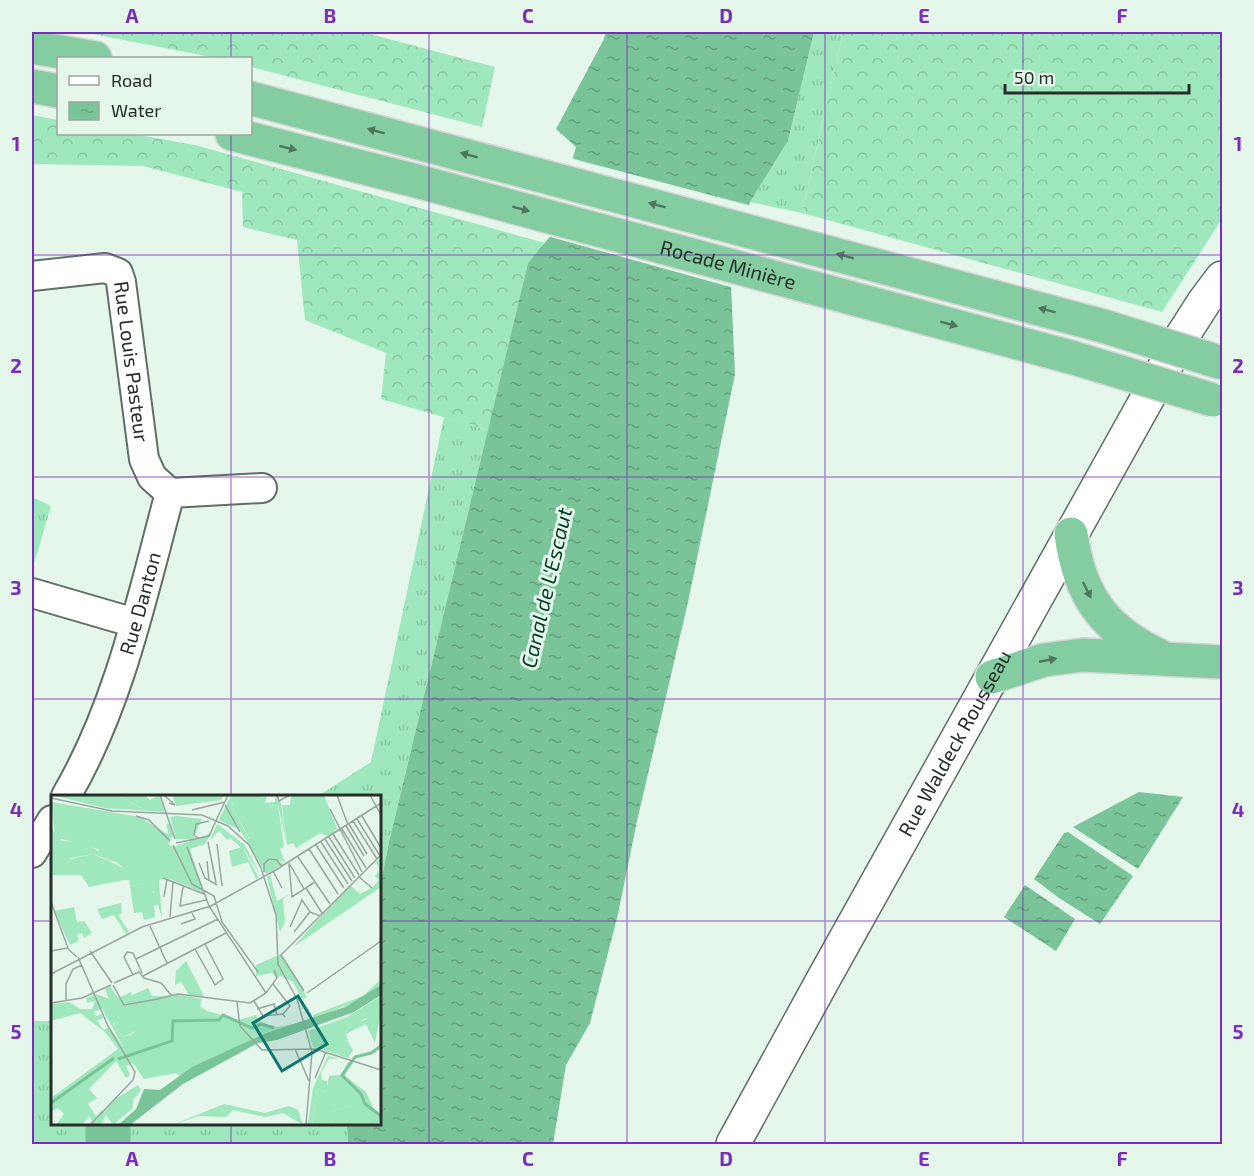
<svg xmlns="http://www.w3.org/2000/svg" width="1254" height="1176" font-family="'Exo 2',sans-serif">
  <defs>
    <pattern id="grass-tufts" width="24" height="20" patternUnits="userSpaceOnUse" patternTransform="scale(1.5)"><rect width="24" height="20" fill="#9fe7bc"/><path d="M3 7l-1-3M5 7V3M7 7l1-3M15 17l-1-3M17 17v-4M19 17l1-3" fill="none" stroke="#89c6a2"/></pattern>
    <pattern id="forest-crowns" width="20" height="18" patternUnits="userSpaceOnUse" patternTransform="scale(1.5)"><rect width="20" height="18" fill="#9fe7bc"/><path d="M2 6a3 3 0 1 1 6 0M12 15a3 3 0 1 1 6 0" fill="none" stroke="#89c6a2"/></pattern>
    <pattern id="water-ripples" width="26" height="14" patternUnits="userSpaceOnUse" patternTransform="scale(1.5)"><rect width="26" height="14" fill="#7ac499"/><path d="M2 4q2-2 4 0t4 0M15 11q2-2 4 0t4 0" fill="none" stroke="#64a07d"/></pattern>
  </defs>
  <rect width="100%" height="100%" fill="#e5f6eb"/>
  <path fill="url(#grass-tufts)" d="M814 32H843L802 213 750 202 788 141Z
    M444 417 488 430 389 842 380 888V796H318L371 762Z
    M32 497 51 506 34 564H32Z
    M32 1021H52V1124H347L348 1144H32Z"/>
  <path fill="url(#forest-crowns)" d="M83 32H362L495 67 482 127 251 67 250 58H216Z
    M843 32H1222V219L1162 312 802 213Z
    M32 115 58 120V134H133L195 145 545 243 528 263 488 430 381 399 386 353 305 320 297 240 243 227 242 192 143 166 32 164Z"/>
  <path fill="url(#water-ripples)" d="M606 32H814L788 141 750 202 731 286 735 374 688 602 637 821 618 914 590 1023 566 1065 553 1144H348L347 1124H380V888L389 842 528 263 552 234 576 147 556 129 603 41Z
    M1139 792 1183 797 1138 869 1073 827Z
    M1068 832 1133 876 1100 924 1059 898 1034 879 1064 833Z
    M1025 885 1075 919 1056 951 1004 917Z"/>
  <path fill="#e5f6eb" d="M570 158 752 206 734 288 547 236 550 233Z"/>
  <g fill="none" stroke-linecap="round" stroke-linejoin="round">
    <path stroke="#7ac499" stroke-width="45" d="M108 1144V1124"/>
    <defs>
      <g id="minor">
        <path id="s1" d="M32 276 105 268 118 273 121 282 144 459 152 477 170 493"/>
        <path d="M32 593 135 623"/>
        <path id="s2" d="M66 796C120 704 142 596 170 493L262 488"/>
        <path d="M32 853 52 820"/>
      </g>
      <g id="tertiary">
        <path id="s3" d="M733 1144 824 978 1181 338 1204 302 1222 278"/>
      </g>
      <g id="motorway">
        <path d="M32 47 95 58"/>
        <path d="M32 86 58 91"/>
        <path d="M250 98 1103 326"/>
        <path id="s4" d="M232 134 424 183 1074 358"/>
        <path d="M1071 534C1079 594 1103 629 1158 655"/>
        <path d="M992 677 1044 660 1083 655 1222 662"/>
      </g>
    </defs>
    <use href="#minor" stroke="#5f6f65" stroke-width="32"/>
    <use href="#tertiary" stroke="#5f6f65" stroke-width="36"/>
    <use href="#motorway" stroke="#d4d5d4" stroke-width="36"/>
    <use href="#minor" stroke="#fff" stroke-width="28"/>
    <use href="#tertiary" stroke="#fff" stroke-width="33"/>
    <use href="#motorway" stroke="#83cda1" stroke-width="33"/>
    <defs>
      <path id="motorway-bridge" d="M1103 326 1222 363
        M1074 358 1213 400"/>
    </defs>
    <use href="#motorway-bridge" stroke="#d4d5d4" stroke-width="36" stroke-linecap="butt"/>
    <use href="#motorway-bridge" stroke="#83cda1" stroke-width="33"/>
  </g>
  <defs><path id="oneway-solid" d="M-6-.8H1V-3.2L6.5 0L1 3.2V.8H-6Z" transform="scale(1.5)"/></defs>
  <g fill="#50755f">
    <use href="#oneway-solid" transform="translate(376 131) rotate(-165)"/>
    <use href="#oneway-solid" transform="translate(288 148) rotate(14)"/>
    <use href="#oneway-solid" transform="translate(469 155) rotate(-165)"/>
    <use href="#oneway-solid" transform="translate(657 205) rotate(-165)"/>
    <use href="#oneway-solid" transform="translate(521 209) rotate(15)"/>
    <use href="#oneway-solid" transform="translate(845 256) rotate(-165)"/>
    <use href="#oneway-solid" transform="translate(1047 310) rotate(-165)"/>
    <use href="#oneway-solid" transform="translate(949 324) rotate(15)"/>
    <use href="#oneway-solid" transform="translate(1087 590) rotate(63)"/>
    <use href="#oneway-solid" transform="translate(1048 660) rotate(-11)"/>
  </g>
  <path fill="none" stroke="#7b2cbf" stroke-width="1.5" stroke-opacity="0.55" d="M231 32V58M429 32V1144M627 32V1144M825 32V1144M1023 32V1144M231 134V796M32 255H1222M32 477H1222M32 699H1222M32 921H52M380 921H1222M231 1124V1144"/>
  <g text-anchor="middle" stroke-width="6" stroke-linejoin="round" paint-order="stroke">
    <g font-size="20" fill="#272d29" stroke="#e5f6eb">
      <text dy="7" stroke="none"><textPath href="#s4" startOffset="513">Rocade Minière</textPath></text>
      <text dy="7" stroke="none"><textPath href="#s1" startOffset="177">Rue Louis Pasteur</textPath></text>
      <text dy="7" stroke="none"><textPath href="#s2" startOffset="207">Rue Danton</textPath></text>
      <text dy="7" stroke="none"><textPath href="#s3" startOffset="458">Rue Waldeck Rousseau</textPath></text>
    </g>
    <g font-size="21" font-style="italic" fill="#003d22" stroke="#e5f6eb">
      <text transform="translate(547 588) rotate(-77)" y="7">Canal de L'Escaut</text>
    </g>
  </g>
  <g transform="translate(51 795)">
    <rect width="330" height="330" fill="#e5f6eb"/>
    <path d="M1 0H68L91 14 54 13ZM121 0H172L170 5 125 11ZM180 0H214L209 4 216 12 227 10 233 51 229 54 234 68 218 62 199 45 182 13ZM240 0H273L286 34 277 41 269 38 245 53 242 48 236 50 231 10H239ZM0 7 89 22 118 40 115 29H118L122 40 117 48 122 52 161 38 154 49 139 54 153 98 116 83 108 85 111 123 107 110H102L100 99 103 98 97 88 79 91 78 85H73L38 92 30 80H0V53L20 64 42 59 73 73 50 55 4 42ZM125 21 151 24 142 44H125L119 22ZM191 52 208 83 205 84 197 67 181 72 178 56ZM330 63V92L242 152 299 90 309 99 322 92 328 85 324 81 329 75 325 67ZM70 108 71 118 67 120 78 137 75 139 63 120 51 124 46 114ZM230 159 256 202 251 204 242 187 228 180 227 184 221 178 205 181V170ZM328 186 330 190 314 202 263 224 262 220 312 201ZM59 191 67 203 80 197 82 202 43 217 45 221 51 219 52 223 46 226 53 235 58 232 72 251 84 236 72 242 63 231 73 209 124 199 151 204 149 211 156 216 188 225 205 220 210 228 226 232 242 229 214 238 131 282 125 278 93 284 82 268 75 271 79 280 75 283 65 266 38 294 46 303 37 309 45 321 51 315 55 320 50 330H38L41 326 38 321 31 330H5L13 319 7 313 0 316V303L67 254 54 237 29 218 0 226V209L18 207 29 214H41L44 206 36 208 35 203 45 199 58 204 54 194ZM330 217 324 248 315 229 295 239 297 245H294L293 240 301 231ZM290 280 311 307 280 317 282 330H261L266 293 275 297 278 281ZM173 309 214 318 238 311 247 315 252 330 232 318 215 322 182 315 175 322 148 321 121 330Z" fill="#9fe7bc"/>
    <path d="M68 0H93L99 5 108 0 114 17 54 13H90ZM180 0 182 13 198 44 207 42 217 62 233 69 215 79 189 35 168 25ZM205 0H216L214 8 224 7 225 0 230 8 236 50 227 10 212 13 209 4 214 1 206 3ZM166 29 194 50 210 81 193 55 179 43 176 45 168 36 159 45ZM0 32 11 46 32 47 47 56 53 50 58 53V58L78 72 42 59 16 64 0 53ZM93 55 109 65 118 78H111L87 57ZM219 80 226 106 239 99 232 104 234 127 229 137 216 82ZM23 112 26 127 33 126 41 138 33 143 31 138 26 140 28 146 19 150 3 116ZM97 193 101 201H116L74 209 79 225 62 228 63 231 72 242 86 237 95 250 81 254 78 246 72 251 51 214ZM330 201V220L328 217 327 221 313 224 293 240 302 255 297 263 262 252 257 236 296 222ZM277 261 287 263 278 264 270 278 271 285 276 286V297L266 294 261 330H257L262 293ZM297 267H300L294 281 315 297 323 314 330 319 327 330H282L280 317 310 307H298L289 294 293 290 289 282ZM87 290 90 295 82 305V313L62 330 53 317 64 304Z" fill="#9fe7bc"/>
    <path d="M135 166 151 197 153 202 138 200 130 187 124 190 125 176Z" fill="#9fe7bc"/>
    <path d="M101 87 104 122 93 125 91 117 83 118 79 91Z" fill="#9fe7bc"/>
    <path d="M330 190V200L303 217 226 245 207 248 132 289 79 330H67L85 314 93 294 109 295 141 272 215 238 294 212Z" fill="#7ac499"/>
    <path fill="none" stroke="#7ac499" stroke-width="3" d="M330 251 320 258 304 262 291 280 310 299 314 309 330 321M67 264 121 246 122 226 168 225 172 220 201 233 211 229 223 233M0 308 63 263"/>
    <path fill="none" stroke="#99a69d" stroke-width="1.5" d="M109 0 124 44M113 0 124 10 118 8M226 0 228 6 239 0M286 0 297 30M319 0 330 20M0 3 61 16 151 20 177 31 198 50 210 73 225 120 227 169 246 204 261 257 255 330M174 10 189 37M279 14 311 77M141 15 174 7M85 21 98 25 119 46M311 21 330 53M306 24 329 61M302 26 326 64M298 29 316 59M295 31 313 61M291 34 315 73M282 39 308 80M278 42 304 83M148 44 143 40 145 29 158 26M274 44 301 86M157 47 165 88M270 47 297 89M125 48 158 41 177 0M166 49 171 91M122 50 141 89 163 101 171 127 207 177M265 50 293 93M136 52 158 111 215 198M258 54 287 99M247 62 279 109M156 66 158 85M148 68 154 83 166 90M238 68 253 94M238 69 241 102 264 87M231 71 330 8M222 76 231 93M213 77V69L218 64 226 65 231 72M307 81 321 93M112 83 153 99M132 92 129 111 155 105M255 93 271 118M113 102 116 84M0 107 17 153M119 122 122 87M98 129 116 168M130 129 144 124 140 116M239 132 251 105 259 117 269 121M243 137 259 117M144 154 164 190 172 184 154 149M0 156 16 153 26 162M39 156 61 188M27 162 57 231 84 277 82 285 39 330M85 164 167 124M0 179 91 132 160 111 230 72M82 180 73 162 76 157 82 158 91 178M92 181 175 138M63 188 88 177 93 183 110 188 121 201M222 189 239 211 232 219M62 190 73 210 107 204M253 196 230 160 330 60M256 198 330 146M106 204 127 199 199 208 215 198 226 183 223 175M15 206V189L22 174 31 170M203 206 212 221 232 219 234 222M186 207 189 231 211 255 264 254 330 275M0 208 31 203 60 190M206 214 223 209 226 220M244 254 258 286M264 283 275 257"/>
    <path fill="#0f766e" fill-opacity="0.15" stroke="#0f766e" stroke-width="3" d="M247 201 276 249 231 276 202 228Z"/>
    <rect width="330" height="330" fill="none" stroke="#272d29" stroke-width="3"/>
  </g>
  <rect width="1254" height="1176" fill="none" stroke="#e5f6eb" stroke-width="66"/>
  <rect x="57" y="57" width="195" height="78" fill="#e5f6eb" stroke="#99a69d" stroke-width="1.5"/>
  <rect x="69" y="76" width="30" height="9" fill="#ffffff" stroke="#99a69d" stroke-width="1.5"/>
  <text x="111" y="87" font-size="18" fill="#272d29">Road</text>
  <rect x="69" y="102" width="30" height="18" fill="url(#water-ripples)" stroke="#99a69d" stroke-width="1.5"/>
  <text x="111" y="117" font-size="18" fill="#272d29">Water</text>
  <path d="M1005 84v9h184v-9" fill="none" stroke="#272d29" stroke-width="3"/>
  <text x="1014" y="84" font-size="18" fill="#272d29" stroke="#e5f6eb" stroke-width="4.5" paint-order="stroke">50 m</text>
  <rect x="33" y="33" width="1188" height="1110" fill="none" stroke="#7b2cbf" stroke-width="2"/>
  <g font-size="20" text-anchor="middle" font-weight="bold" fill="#7b2cbf">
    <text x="132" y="23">A</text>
    <text x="330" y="23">B</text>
    <text x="528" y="23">C</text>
    <text x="726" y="23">D</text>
    <text x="924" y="23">E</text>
    <text x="1122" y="23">F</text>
    <text x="16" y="151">1</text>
    <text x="1238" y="151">1</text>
    <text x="16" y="373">2</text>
    <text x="1238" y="373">2</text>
    <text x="16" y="595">3</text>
    <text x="1238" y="595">3</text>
    <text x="16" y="817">4</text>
    <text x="1238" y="817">4</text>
    <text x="16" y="1039">5</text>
    <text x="1238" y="1039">5</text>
    <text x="132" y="1166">A</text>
    <text x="330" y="1166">B</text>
    <text x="528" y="1166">C</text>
    <text x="726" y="1166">D</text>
    <text x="924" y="1166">E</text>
    <text x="1122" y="1166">F</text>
  </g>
</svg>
